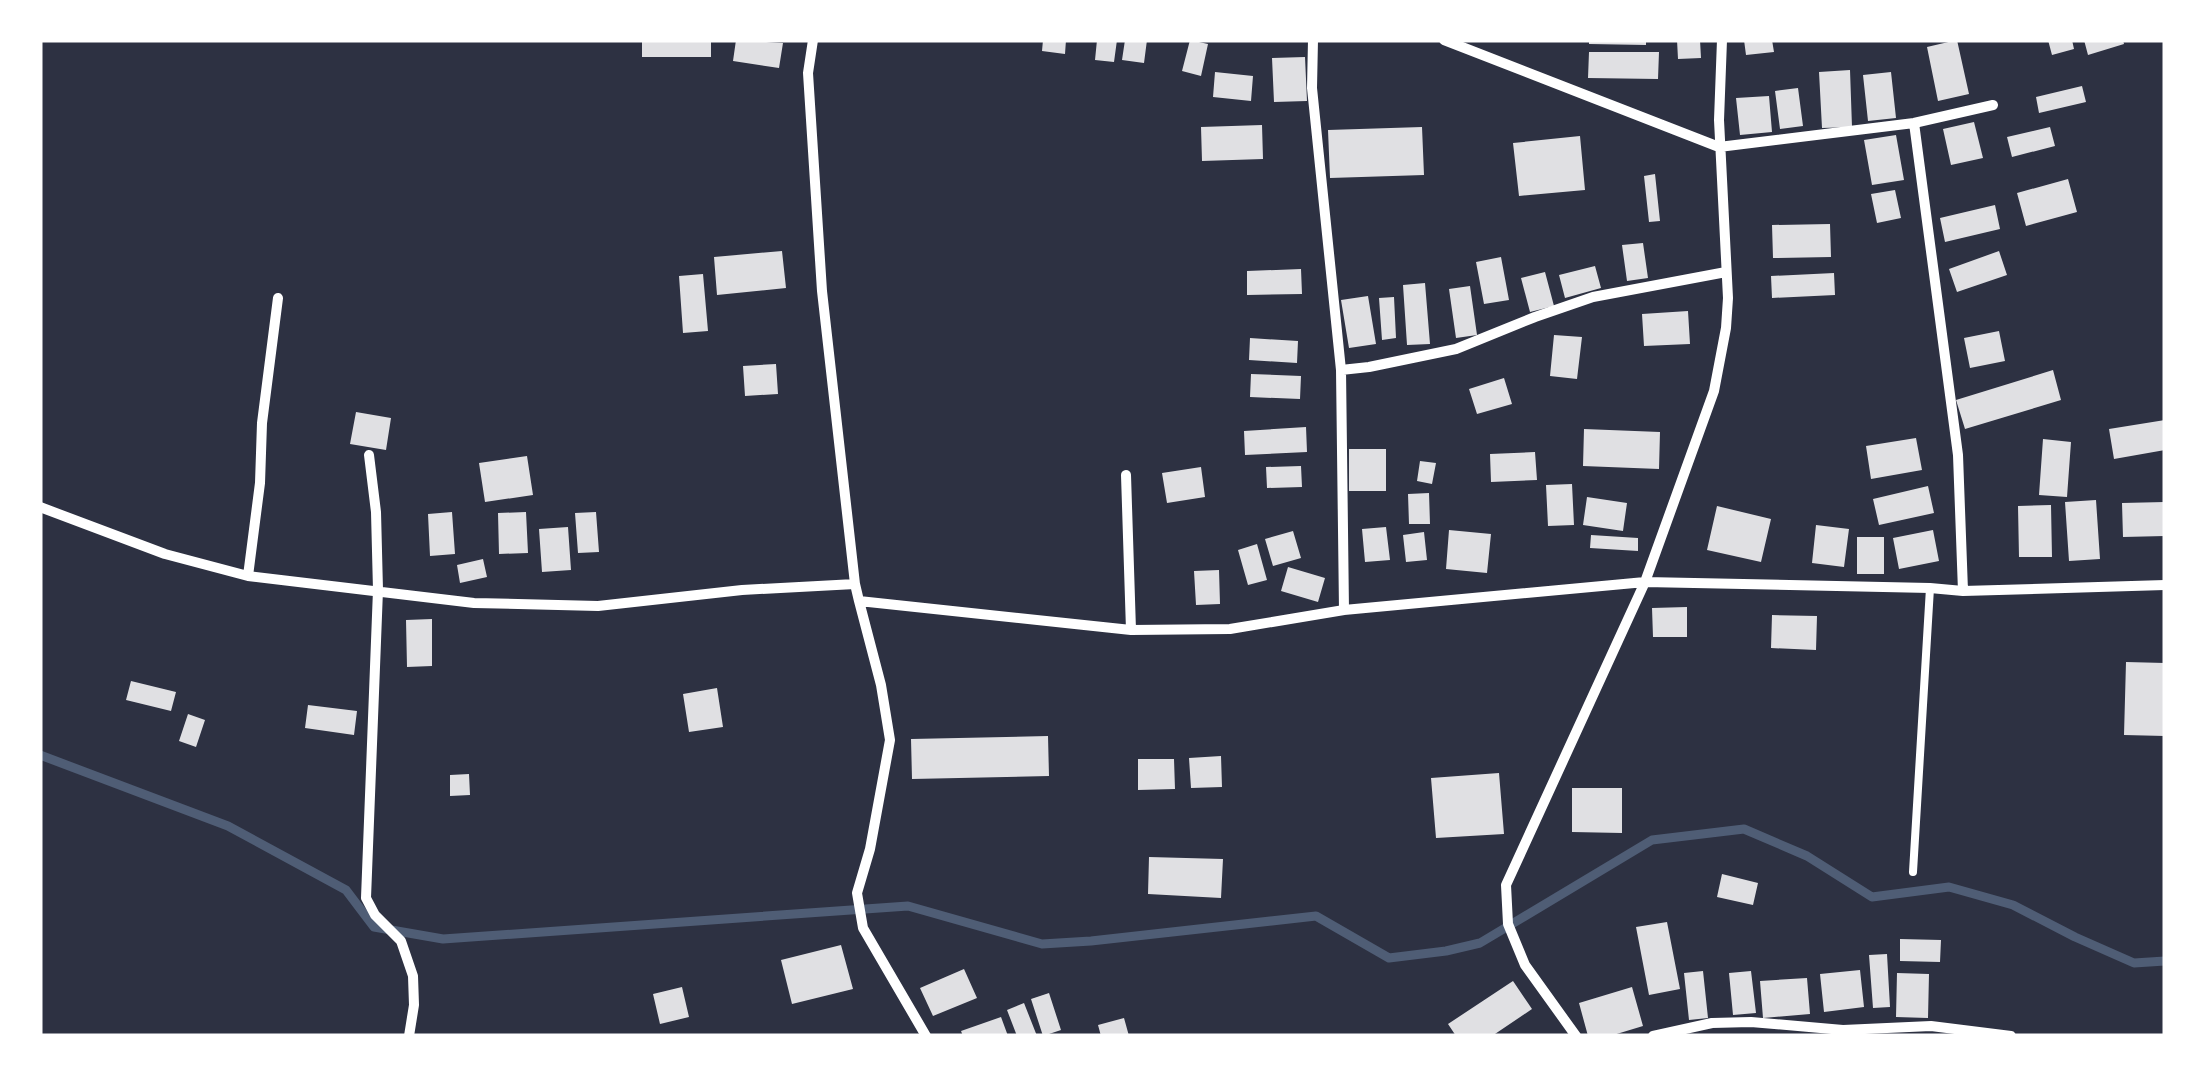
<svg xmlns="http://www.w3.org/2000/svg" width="2205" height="1076" font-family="'Public Sans',sans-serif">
  <rect width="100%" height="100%" fill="#2d3142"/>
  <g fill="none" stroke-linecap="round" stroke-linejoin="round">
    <path stroke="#4f5d75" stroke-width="9" d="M40 755 228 826 346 890 374 927 443 939 908 906 1042 944 1091 941 1316 916 1389 958 1446 951 1480 943 1652 840 1744 829 1807 856 1872 897 1949 887 2013 905 2075 937 2134 963 2165 961"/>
  </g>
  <path fill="#e0e0e3" d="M642 40H711V57H642Z
    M736 40 783 43 779 68 733 61Z
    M1043 40H1066L1065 54 1042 51Z
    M1097 40H1117L1114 62 1095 60Z
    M1125 40H1147L1144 63 1122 60Z
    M1190 40 1208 44 1201 76 1182 71Z
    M1589 40H1646V45L1589 44Z
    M1677 40H1700L1701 58 1678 59Z
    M1744 40H1772L1774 52 1746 55Z
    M1957 40 1969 94 1938 101 1927 47Z
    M2048 40H2072L2074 49 2052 55Z
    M2084 40H2123L2124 44 2088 55Z
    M1589 52H1659L1658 79 1588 78Z
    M1305 57 1307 101 1274 102 1272 58Z
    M1850 70 1852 127 1822 128 1819 72Z
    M1215 72 1253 76 1251 101 1213 97Z
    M1891 72 1896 118 1868 121 1863 75Z
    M2082 86 2086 102 2039 113 2036 97Z
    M1798 88 1803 126 1780 129 1775 91Z
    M1769 96 1772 132 1740 135 1736 98Z
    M1974 122 1983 158 1951 165 1943 129Z
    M1262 125 1263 159 1202 161 1201 127Z
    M1422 127 1424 175 1330 178 1328 130Z
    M2050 127 2055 146 2012 157 2007 137Z
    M1896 135 1904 180 1872 185 1864 140Z
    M1580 136 1585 190 1519 196 1513 143Z
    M1655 174 1660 221 1649 222 1644 176Z
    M2068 179 2077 212 2026 226 2017 193Z
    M1895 190 1901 218 1877 223 1871 194Z
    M1995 205 2000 229 1945 242 1940 218Z
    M1830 224 1831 257 1773 258 1772 225Z
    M1643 243 1648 278 1627 281 1622 245Z
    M782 251 786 288 717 295 714 257Z
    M1999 251 2007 275 1957 292 1949 269Z
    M1501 257 1509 300 1484 304 1476 262Z
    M1595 266 1601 288 1565 298 1559 275Z
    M1301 269 1302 294 1247 295V271Z
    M1545 272 1554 306 1530 312 1521 278Z
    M1834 273 1835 295 1772 298 1771 276Z
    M703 274 708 331 683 333 679 276Z
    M1425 283 1430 344 1407 345 1403 285Z
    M1470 286 1477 335 1456 338 1449 289Z
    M1368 296 1376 344 1349 348 1341 300Z
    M1394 297 1396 338 1382 340 1379 298Z
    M1688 311 1690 344 1644 346 1642 314Z
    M1999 331 2005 361 1970 368 1964 338Z
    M1554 335 1582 337 1577 379 1550 376Z
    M1250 338 1298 341 1297 363 1249 360Z
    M776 364 778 394 745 396 743 366Z
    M2053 370 2061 400 1965 429 1956 400Z
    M1251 374 1301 376 1300 399 1250 397Z
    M1504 378 1512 404 1477 414 1469 389Z
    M356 412 391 418 386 450 350 444Z
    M2165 420V450L2114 459 2109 429Z
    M1306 427 1307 452 1245 455 1244 431Z
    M1584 429 1660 432 1659 469 1583 466Z
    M1916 438 1922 470 1871 479 1866 446Z
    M2043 439 2071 442 2067 497 2039 495Z
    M1349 449H1386V491H1349Z
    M1535 452 1537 480 1491 482 1490 454Z
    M527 456 533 495 485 502 479 463Z
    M1420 461 1436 463 1432 484 1417 481Z
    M1301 466 1302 487 1267 488 1266 467Z
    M1201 467 1205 497 1167 503 1162 473Z
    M1572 484 1574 525 1548 526 1546 485Z
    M1928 486 1934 513 1879 525 1873 499Z
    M1429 493 1430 524H1409L1408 494Z
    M1587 497 1627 503 1623 531 1583 525Z
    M2096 500 2100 559 2069 561 2065 502Z
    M2165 502V536L2123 537 2122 503Z
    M2051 505 2052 557H2019L2018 506Z
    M1717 506 1771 519 1761 562 1707 550Z
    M452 512 455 554 430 556 428 514Z
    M526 512 528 553 499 554 498 513Z
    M596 512 599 552 578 553 575 513Z
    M1816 525 1849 529 1844 567 1812 563Z
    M568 527 571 570 542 572 539 529Z
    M1386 527 1390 560 1365 562 1362 529Z
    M1449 530 1491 534 1487 573 1446 569Z
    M1933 530 1939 561 1899 569 1893 538Z
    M1293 531 1301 558 1273 566 1265 539Z
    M1424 532 1427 560 1406 562 1403 535Z
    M1591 535 1638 538V551L1590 548Z
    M1857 537H1884V574H1857Z
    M1257 544 1267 580 1248 585 1238 550Z
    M483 559 487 577 460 583 457 565Z
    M1288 567 1325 578 1318 602 1281 591Z
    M1219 570 1220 604 1196 605 1194 571Z
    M1687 607V637H1653L1652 608Z
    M1772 615 1817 616 1816 650 1771 648Z
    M432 619V666L407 667 406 620Z
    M2126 662 2165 663V736L2124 735Z
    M131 681 176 692 171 711 126 700Z
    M717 688 723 727 689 732 683 694Z
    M308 705 357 711 354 735 305 728Z
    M188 714 205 720 196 747 179 741Z
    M1048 736 1049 776 912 779 911 739Z
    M1221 756 1222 787 1191 788 1189 758Z
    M1138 759H1174L1175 789 1138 790Z
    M1499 773 1504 834 1436 838 1431 778Z
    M469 774 470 795 450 796V775Z
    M1572 788H1622V833L1572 832Z
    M1149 857 1223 859 1221 898 1148 894Z
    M1722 874 1758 883 1753 905 1717 897Z
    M1667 922 1680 989 1649 995 1636 927Z
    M1900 939 1941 940 1940 962 1900 961Z
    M841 945 853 989 792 1004 781 960Z
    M1887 954 1890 1007 1873 1008 1869 955Z
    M964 969 977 998 933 1016 920 988Z
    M1860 970 1864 1007 1824 1012 1820 974Z
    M1703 971 1708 1018 1689 1020 1684 973Z
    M1751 971 1756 1013 1733 1015 1729 973Z
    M1897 973 1929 974 1928 1018 1896 1017Z
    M1807 978 1810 1014 1763 1018 1760 981Z
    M1513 981 1532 1009 1492 1036H1456L1448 1024Z
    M682 987 689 1017 660 1024 653 994Z
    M1632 987 1643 1026 1610 1036H1588L1579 1003Z
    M1049 993 1061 1030 1043 1036 1031 999Z
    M1024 1003 1037 1036H1017L1007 1010Z
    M1001 1017 1008 1036H963L961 1031Z
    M1124 1018 1129 1036H1101L1098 1025Z"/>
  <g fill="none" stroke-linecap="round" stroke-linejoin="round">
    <path stroke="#fff" stroke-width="8" d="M1913 872 1930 588"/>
    <path stroke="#fff" stroke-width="10" d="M813 40 808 73 822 291 855 584
      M1313 40 1312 88 1341 370 1344 610
      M1444 40 1719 147 1914 123 1993 105
      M1722 40 1719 120 1728 298 1726 328 1714 391 1645 582 1930 588 1963 591 2165 585
      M1914 123 1958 455 1963 591
      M1341 370 1369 367 1456 349 1535 317 1593 297 1726 272
      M369 455 376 512 378 590 366 898 375 915 401 941 413 976 414 1005 409 1036
      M1126 475 1131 630
      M40 507 165 554 248 576 474 603 598 606 742 590 855 584 859 601 1131 630 1230 629 1344 610 1645 582 1506 885 1508 924 1525 965 1576 1036
      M248 576 260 483 262 423 278 298
      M859 601 881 685 890 740 870 849 857 893 863 928 926 1036
      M1653 1036 1712 1023 1751 1022 1843 1030 1931 1026 2011 1036"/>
  </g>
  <rect width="2205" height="1076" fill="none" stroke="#ffffff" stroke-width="85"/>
</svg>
